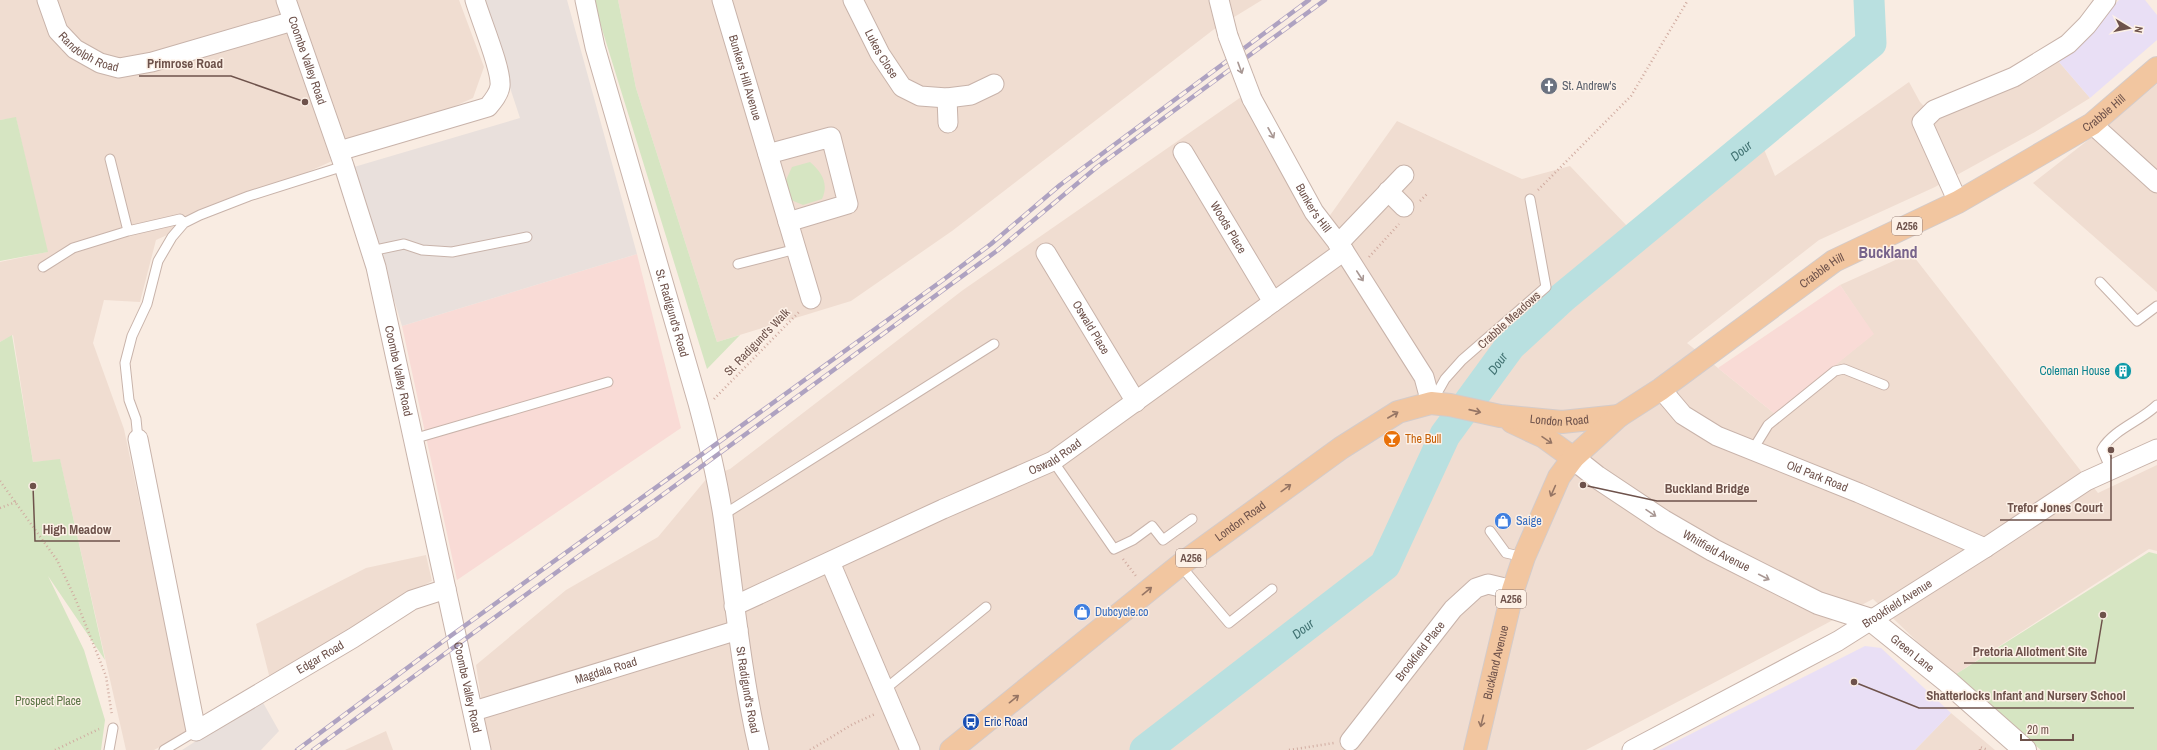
<svg xmlns="http://www.w3.org/2000/svg" width="2157" height="750" font-family="'Archivo Narrow',sans-serif">
  <rect width="100%" height="100%" fill="#f9ece2"/>
  <path fill="#f0ddd1" d="M0 0H459L484 67 473 98 156 240 140 302 104 300 93 343 124 429 188 732 154 750H126L60 460 33 462 13 335 0 342V262L47 252 16 118 0 120Z
    M618 0H1262L1213 30 952 231 851 301 717 342 636 88Z
    M2059 62 2090 98 2035 132 1935 187 1819 240 1687 343 1775 414 1873 334 1840 285 1911 253 2098 493 2157 465V551L2149 549 1953 676 1873 599 1586 750H489L476 665 566 590 658 537 708 477 730 469 963 290 1244 95 1321 228 1397 121 1522 179 1570 166 1646 246 1759 137 1775 176 1909 82 1920 102 1937 120Z
    M2157 84V292L2033 183 2110 123Z
    M426 555 432 581 390 603 270 679 256 624 366 568Z
    M1951 713 1995 750H1915Z
    M386 731 393 750H345Z"/>
  <path fill="#f9dbd6" d="M637 254 681 428 457 580 402 326Z
    M1840 285 1874 334 1775 414 1718 368Z"/>
  <path fill="#e9e0dc" d="M481 0H567L637 254 402 326 354 167 520 118Z
    M261 699 279 731 261 750H182Z"/>
  <path fill="#e9dff5" d="M2119 0H2145L2157 15V40L2090 98 2059 62Z
    M1865 646 1881 648 1951 713 1915 750H1659Z"/>
  <path fill="#d6e5c2" d="M593 0H618L636 88 717 342 740 335 707 369Z
    M16 117 48 252 0 261V120Z
    M810 162C822 172 829 184 822 199L803 205 791 200 786 180 792 167Z
    M12 335 33 462 60 459 105 660 48 576 84 650 105 720 101 750H0V342Z
    M2149 552 2157 554V750H2041L1953 676Z"/>
  <g fill="none" stroke-linecap="round" stroke-linejoin="round">
    <path stroke="#b9e0e0" stroke-width="31" id="s1" d="M1145 750 1385 565 1445 435 1510 346 1562 298 1871 43 1869 0"/>
    <defs>
      <path id="service" d="M110 159 128 231 180 219 184 223
        M371 251 404 244 422 250 452 252 527 237
        M738 264 796 249
        M43 267 73 248 128 231
        M2100 282 2137 321 2157 306
        M1432 402 1445 379 1462 360 1546 287 1530 199
        M138 439 136 419 129 400 125 363 132 336 147 304 158 261 172 237 184 223 200 215 249 196 344 166
        M413 439 608 382
        M1752 451 1768 425 1835 371 1844 369 1884 385
        M1053 461 1114 549 1133 540 1152 526 1163 540 1192 519
        M2111 470 2102 449C2114 429 2141 421 2157 405
        M723 515 994 344
        M1490 531 1506 553 1524 557
        M1180 565 1229 623 1272 589
        M884 690 986 607
        M109 750 113 728
        M164 750 196 731"/>
      <g id="minor">
        <path id="s2" d="M47 0 58 31 75 49 100 63 119 68 152 62 293 21"/>
        <path id="s3" d="M286 0 344 166 376 267 481 750"/>
        <path id="s4" d="M585 0 595 47 698 403C708 440 717 478 723 516 734 594 741 673 759 750"/>
        <path id="s5" d="M722 0 811 299"/>
        <path id="s6" d="M853 0 880 54 902 87 920 96 947 98 971 95 994 84"/>
        <path d="M1219 0 1228 36"/>
        <path d="M947 98 948 123"/>
        <path id="s7" d="M1252 99 1314 212 1344 251 1424 377 1431 403"/>
        <path d="M2092 124 2157 183"/>
        <path d="M339 151 488 107C493 101 499 94 500 86 502 70 480 18 475 0"/>
        <path id="s8" d="M1183 152 1273 302"/>
        <path d="M768 154 831 137 848 204 788 222"/>
        <path d="M1388 191 1404 207"/>
        <path d="M1958 202 1922 122 1934 110 2014 77 2068 44 2087 25 2106 0"/>
        <path d="M1338 244 1404 175"/>
        <path id="s9" d="M1046 253 1136 402"/>
        <path id="s10" d="M1661 389 1683 415 1717 436 1859 493 1985 548"/>
        <path id="s11" d="M138 439 196 731 353 638 412 600 446 589"/>
        <path d="M830 562 910 750"/>
        <path id="s12" d="M734 606 943 509 1053 461 1344 251"/>
        <path id="s13" d="M474 711 738 630"/>
        <path id="s14" d="M1350 741 1453 609 1476 588 1488 584 1513 590"/>
        <path id="s15" d="M1632 750 1838 641 1985 548 2086 481 2157 449"/>
      </g>
      <g id="tertiary">
        <path id="s16" d="M1573 458 1597 477 1663 521 1713 550 1818 603 1871 620 1948 682 2025 750"/>
      </g>
      <g id="primary">
        <path d="M1512 422 1544 437 1573 458"/>
        <path id="s17" d="M951 750 1180 565 1341 448 1398 412 1431 403 1450 405 1500 416 1562 422 1619 416"/>
        <path id="s18" d="M1475 750 1513 590 1524 557 1559 477 1573 458 1619 416 1661 389 1834 261 1958 202 2092 124 2157 68"/>
      </g>
    </defs>
    <use href="#service" stroke="#c8b3aa" stroke-width="11"/>
    <use href="#minor" stroke="#c8b3aa" stroke-width="21"/>
    <use href="#tertiary" stroke="#c8b3aa" stroke-width="24"/>
    <use href="#primary" stroke="#d4cbc9" stroke-width="24"/>
    <path stroke="#d0aba0" stroke-width="2.5" stroke-dasharray="1 3" stroke-linecap="butt" d="M1538 190 1631 96 1688 0
      M1420 201 1428 193
      M1369 257 1399 224
      M714 399 800 311
      M0 481 57 560 75 598 106 676 112 716
      M0 508 16 502
      M1123 559 1136 576
      M55 750 99 729
      M810 750 853 724 875 714
      M1289 750 1334 743
      M1980 750V747L1988 750"/>
    <use href="#service" stroke="#fff" stroke-width="9"/>
    <use href="#minor" stroke="#fff" stroke-width="19"/>
    <use href="#tertiary" stroke="#fff" stroke-width="22"/>
    <use href="#primary" stroke="#f2c6a0" stroke-width="22"/>
    <defs>
      <path id="rail" d="M297 750 438 645 943 280 991 244 1060 185 1309 0
        M313 750 998 250 1097 167 1325 0"/>
    </defs>
    <use href="#rail" stroke="#aea2c1" stroke-width="4.5"/>
    <use href="#rail" stroke="#fdf1e7" stroke-width="3" stroke-dasharray="9" stroke-linecap="butt"/>
    <defs>
      <path id="minor-bridge" d="M1228 36 1252 99"/>
    </defs>
    <use href="#minor-bridge" stroke="#c8b3aa" stroke-width="21" stroke-linecap="butt"/>
    <use href="#minor-bridge" stroke="#fff" stroke-width="19"/>
  </g>
  <defs><path id="oneway-shaft" d="M-6 0H5M1.5-3L5.5 0L1.5 3" fill="none" stroke-width="1.6" stroke-linecap="round" stroke-linejoin="round"/></defs>
  <g stroke="#a89793">
    <use href="#oneway-shaft" transform="translate(1240 68) rotate(70)"/>
    <use href="#oneway-shaft" transform="translate(1271 133) rotate(61)"/>
    <use href="#oneway-shaft" transform="translate(1360 276) rotate(57)"/>
    <use href="#oneway-shaft" transform="translate(1651 513) rotate(34)"/>
    <use href="#oneway-shaft" transform="translate(1764 577) rotate(27)"/>
  </g>
  <g stroke="#967564">
    <use href="#oneway-shaft" transform="translate(1475 411) rotate(13)"/>
    <use href="#oneway-shaft" transform="translate(1393 415) rotate(-30)"/>
    <use href="#oneway-shaft" transform="translate(1547 440) rotate(34)"/>
    <use href="#oneway-shaft" transform="translate(1286 488) rotate(-36)"/>
    <use href="#oneway-shaft" transform="translate(1553 491) rotate(114)"/>
    <use href="#oneway-shaft" transform="translate(1147 591) rotate(-39)"/>
    <use href="#oneway-shaft" transform="translate(1014 699) rotate(-39)"/>
    <use href="#oneway-shaft" transform="translate(1482 721) rotate(104)"/>
  </g>
  <defs>
    <symbol id="church-disc" viewBox="-11 -11 22 22"><circle r="9.5" fill="#6b7280" stroke="#fdf1e7"/><path d="M-1.2-6h2.4v3.5h3.3v2.4h-3.3V6h-2.4V-.1h-3.3v-2.4h3.3Z" fill="#fff"/></symbol>
    <symbol id="building-disc" viewBox="-11 -11 22 22"><circle r="9.5" fill="#0f9aa8" stroke="#fdf1e7"/><path d="M-4-6H4V6H1V3H-1V6H-4ZM-2.5-4.3h1.7v1.8h-1.7ZM.8-4.3h1.7v1.8H.8ZM-2.5-1h1.7V.8h-1.7ZM.8-1h1.7V.8H.8Z" fill="#fff"/></symbol>
    <symbol id="bar-disc" viewBox="-11 -11 22 22"><circle r="9.5" fill="#e8710a" stroke="#fdf1e7"/><path d="M-6-5H6L.8 .8V4.5H3.5V6h-7V4.5H-.8V.8Z" fill="#fff"/></symbol>
    <symbol id="shop-disc" viewBox="-11 -11 22 22"><circle r="9.5" fill="#3f7fe0" stroke="#fdf1e7"/><path d="M-5-2.5h2.3a2.7 3.5 0 0 1 5.4 0H5L5.5 6h-11ZM-1.5-2.5h3a1.5 2.3 0 0 0-3 0Z" fill="#fff"/></symbol>
    <symbol id="bus-disc" viewBox="-11 -11 22 22"><circle r="9.5" fill="#1a4fb4" stroke="#fdf1e7"/><path d="M-5-6H5V4H4V6H2V4H-2V6H-4V4H-5ZM-3.5-4V0h7V-4ZM-3.5 1.2v1.5H-2V1.2ZM2 1.2v1.5H3.5V1.2Z" fill="#fff"/></symbol>
  </defs>
  <g fill-rule="evenodd">
    <use href="#church-disc" x="1539" y="76" width="20" height="20"/>
    <use href="#building-disc" x="2113" y="361" width="20" height="20"/>
    <use href="#bar-disc" x="1382" y="429" width="20" height="20"/>
    <use href="#shop-disc" x="1493" y="511" width="20" height="20"/>
    <use href="#shop-disc" x="1072" y="602" width="20" height="20"/>
    <use href="#bus-disc" x="961" y="712" width="20" height="20"/>
  </g>
  <g text-anchor="middle" stroke-width="3" stroke-linejoin="round" paint-order="stroke">
    <g fill="#fdf1e7" stroke="#99827a" stroke-width="1">
      <rect x="1892" y="217" width="30" height="18" rx="3"/>
      <rect x="1176" y="549" width="30" height="18" rx="3"/>
      <rect x="1496" y="590" width="30" height="18" rx="3"/>
    </g>
    <g font-size="11" font-weight="bold" fill="#6e524b">
      <text x="1907" y="230">A256</text>
      <text x="1191" y="562">A256</text>
      <text x="1511" y="603">A256</text>
    </g>
    <g font-size="12" fill="#6e524b" stroke="#fdf1e7">
      <text dy="4" stroke="none"><textPath href="#s2" startOffset="71">Randolph Road</textPath></text>
      <text dy="4" stroke="none"><textPath href="#s6" startOffset="61">Lukes Close</textPath></text>
      <text dy="4" stroke="none"><textPath href="#s3" startOffset="64">Coombe Valley Road</textPath></text>
      <text dy="4" stroke="none"><textPath href="#s5" startOffset="81">Bunkers Hill Avenue</textPath></text>
      <text dy="4" stroke="none"><textPath href="#s18" startOffset="946">Crabble Hill</textPath></text>
      <text dy="4" stroke="none"><textPath href="#s7" startOffset="125">Bunker's Hill</textPath></text>
      <text dy="4" stroke="none"><textPath href="#s8" startOffset="88">Woods Place</textPath></text>
      <text dy="4" stroke="none"><textPath href="#s18" startOffset="622">Crabble Hill</textPath></text>
      <text dy="4" stroke="none"><textPath href="#s4" startOffset="325">St. Radigund's Road</textPath></text>
      <text transform="translate(1509 320) rotate(-42)" y="4">Crabble Meadows</text>
      <text dy="4" stroke="none"><textPath href="#s9" startOffset="87">Oswald Place</textPath></text>
      <text transform="translate(757 342) rotate(-46)" y="4">St. Radigund's Walk</text>
      <text dy="4" stroke="none"><textPath href="#s3" startOffset="388">Coombe Valley Road</textPath></text>
      <text dy="4" stroke="none"><textPath href="#s17" startOffset="725">London Road</textPath></text>
      <text dy="4" stroke="none"><textPath href="#s12" startOffset="354">Oswald Road</textPath></text>
      <text dy="4" stroke="none"><textPath href="#s10" startOffset="182">Old Park Road</textPath></text>
      <text dy="4" stroke="none"><textPath href="#s17" startOffset="369">London Road</textPath></text>
      <text dy="4" stroke="none"><textPath href="#s16" startOffset="171">Whitfield Avenue</textPath></text>
      <text dy="4" stroke="none"><textPath href="#s15" startOffset="303">Brookfield Avenue</textPath></text>
      <text dy="4" stroke="none"><textPath href="#s14" startOffset="114">Brookfield Place</textPath></text>
      <text dy="4" stroke="none"><textPath href="#s16" startOffset="394">Green Lane</textPath></text>
      <text dy="4" stroke="none"><textPath href="#s11" startOffset="442">Edgar Road</textPath></text>
      <text dy="4" stroke="none"><textPath href="#s18" startOffset="90">Buckland Avenue</textPath></text>
      <text dy="4" stroke="none"><textPath href="#s13" startOffset="138">Magdala Road</textPath></text>
      <text dy="4" stroke="none"><textPath href="#s3" startOffset="712">Coombe Valley Road</textPath></text>
      <text dy="4" stroke="none"><textPath href="#s4" startOffset="710">St Radigund's Road</textPath></text>
    </g>
    <g font-size="12" fill="#5b616d" stroke="#fdf1e7" text-anchor="start">
      <text x="1562" y="90">St. Andrew's</text>
    </g>
    <g font-size="12" fill="#0d838f" stroke="#fdf1e7" text-anchor="end">
      <text x="2110" y="375">Coleman House</text>
    </g>
    <g font-size="12" fill="#c56008" stroke="#fdf1e7" text-anchor="start">
      <text x="1405" y="443">The Bull</text>
    </g>
    <g font-size="12" fill="#366cbe" stroke="#fdf1e7" text-anchor="start">
      <text x="1516" y="525">Saige</text>
      <text x="1095" y="616">Dubcycle.co</text>
    </g>
    <g font-size="12" fill="#5a7344" stroke="#fdf1e7">
      <text x="48" y="705">Prospect Place</text>
    </g>
    <g font-size="12" fill="#164399" stroke="#fdf1e7" text-anchor="start">
      <text x="984" y="726">Eric Road</text>
    </g>
    <g font-size="13" font-style="italic" fill="#417272" stroke="#fdf1e7">
      <text dy="5" stroke="none"><textPath href="#s1" startOffset="859">Dour</textPath></text>
      <text dy="5" stroke="none"><textPath href="#s1" startOffset="535">Dour</textPath></text>
      <text dy="5" stroke="none"><textPath href="#s1" startOffset="199">Dour</textPath></text>
    </g>
    <g font-size="16" font-weight="bold" fill="#77638b" stroke="#fdf1e7">
      <text x="1888" y="258">Buckland</text>
    </g>
  </g>
  <path fill="none" stroke="#6e524b" stroke-width="1.5" d="M305 102L231 76H139M1583 485L1657 501H1757M2111 450L2111 520H2000M33 486L35 541H120M2103 615L2095 663H1964M1854 682L1919 708H2134"/>
  <g fill="#6e524b" stroke="#fdf1e7" stroke-width="1.5">
    <circle cx="305" cy="102" r="4"/>
    <circle cx="1583" cy="485" r="4"/>
    <circle cx="2111" cy="450" r="4"/>
    <circle cx="33" cy="486" r="4"/>
    <circle cx="2103" cy="615" r="4"/>
    <circle cx="1854" cy="682" r="4"/>
  </g>
  <g font-size="13" text-anchor="middle" font-weight="bold" fill="#6e524b" stroke="#fdf1e7" stroke-width="3" stroke-linejoin="round" paint-order="stroke">
    <text x="185" y="68">Primrose Road</text>
    <text x="1707" y="493">Buckland Bridge</text>
    <text x="2055" y="512">Trefor Jones Court</text>
    <text x="77" y="534">High Meadow</text>
    <text x="2030" y="656">Pretoria Allotment Site</text>
    <text x="2026" y="700">Shatterlocks Infant and Nursery School</text>
  </g>
  <g transform="translate(2129 28) rotate(100)" stroke="#fdf1e7" stroke-width="3" paint-order="stroke">
  <path d="M0-3L7 15L0 10L-7 15Z" fill="#6e524b"/>
  <text y="-6" font-size="11" font-weight="bold" text-anchor="middle" fill="#6e524b">N</text>
  </g>
  <path d="M2021 734v6h52v-6" fill="none" stroke="#6e524b" stroke-width="2"/>
  <text x="2027" y="734" font-size="12" fill="#6e524b" stroke="#fdf1e7" stroke-width="3" paint-order="stroke">20 m</text>
</svg>
